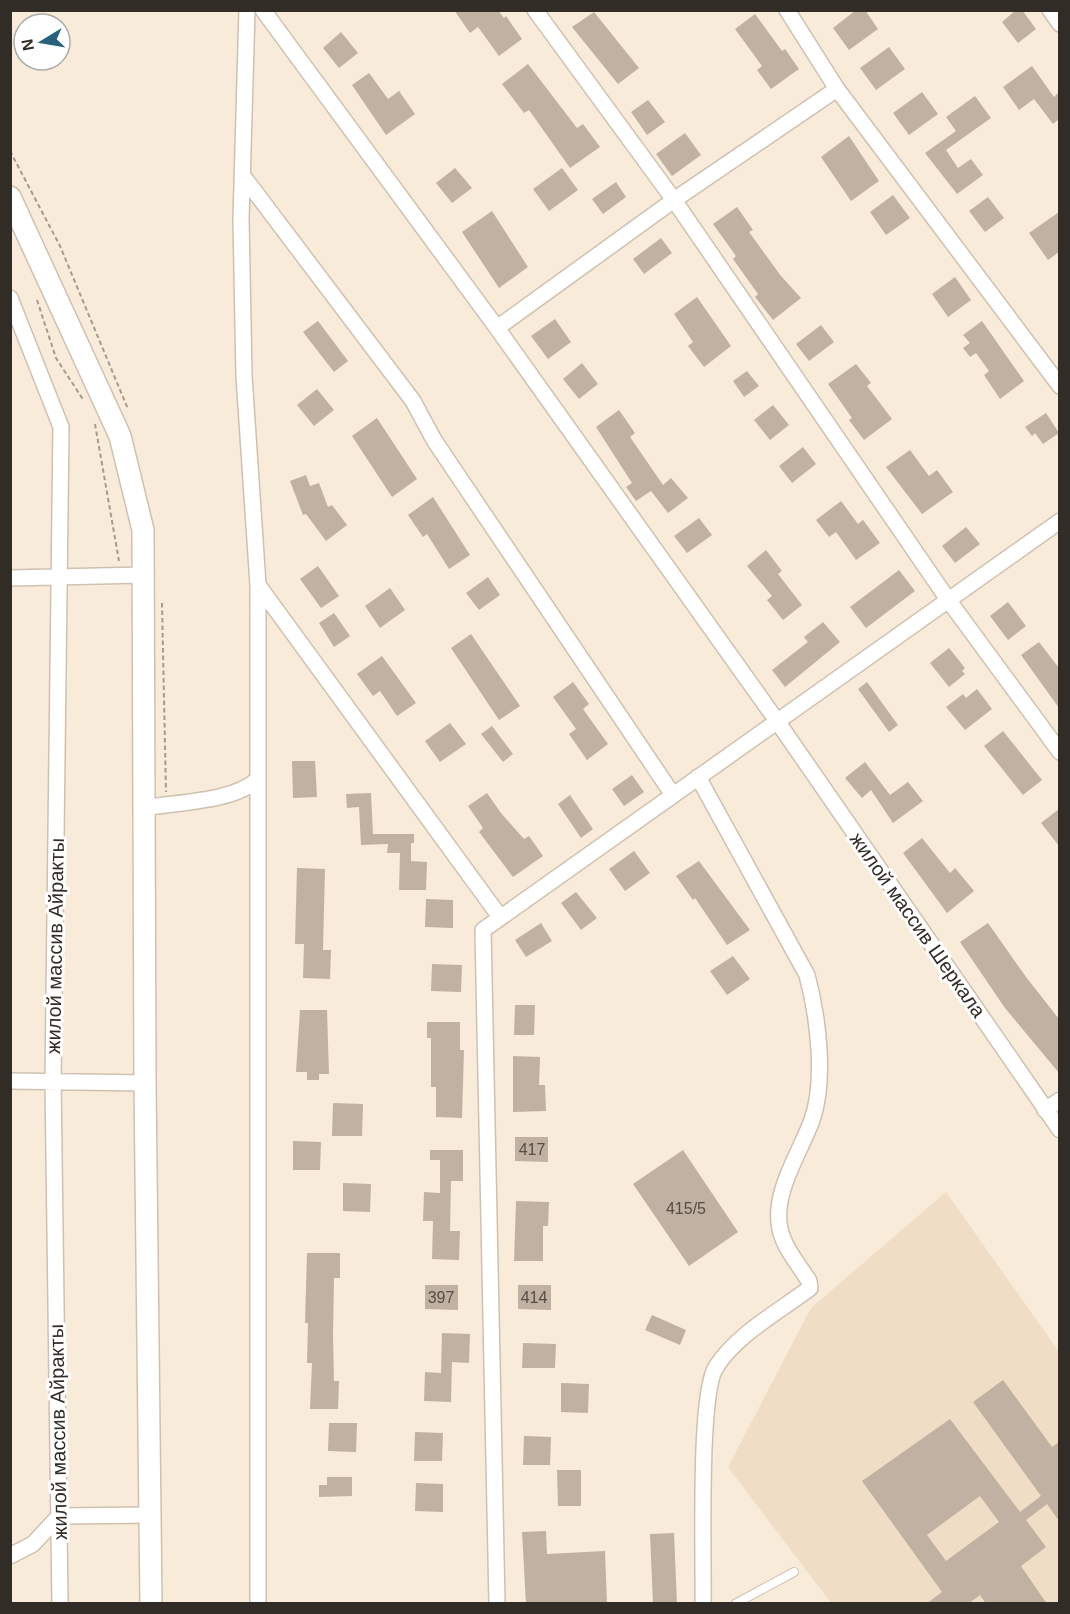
<svg xmlns="http://www.w3.org/2000/svg" width="1070" height="1614" font-family="Arial,sans-serif">
  <rect width="100%" height="100%" fill="#f8ebd9"/>
  <path fill="#efddc5" d="M946 1192 1059 1352V1603H831L728 1467 811 1308Z"/>
  <path fill="#c1b1a2" fill-rule="evenodd" d="M454 10H498L504 18 506 16 522 39 499 56 478 27 470 33Z
    M856 10H865L878 29 849 50 833 28Z
    M1016 10H1022L1036 29 1018 43 1002 22Z
    M594 12 639 68 618 84 572 27Z
    M755 14 782 51 785 49 799 69 771 89 757 70 762 66 735 29Z
    M341 32 358 53 339 68 323 48Z
    M889 47 905 69 876 90 860 68Z
    M528 64 577 128 583 124 600 147 570 168 529 110 524 113 502 84Z
    M1032 66 1054 97 1059 92V119L1053 124 1034 99 1019 110 1003 87Z
    M369 73 388 99 399 91 415 114 386 135 352 85Z
    M922 92 938 114 909 135 893 113Z
    M975 96 991 118 946 150 958 168 971 159 983 175 957 194 925 153 956 131 946 117Z
    M648 100 665 122 647 135 631 112Z
    M685 133 701 155 672 176 656 154Z
    M849 136 879 181 851 201 821 157Z
    M455 168 472 188 452 203 436 183Z
    M562 168 578 190 549 211 533 189Z
    M616 182 626 197 603 214 592 199Z
    M893 195 910 218 886 235 870 212Z
    M988 197 1004 218 985 232 969 211Z
    M737 207 753 230 749 232 781 276 801 298 773 320 755 297 758 294 733 259 736 256 713 224Z
    M492 211 528 267 499 288 462 232Z
    M1059 212V252L1048 260 1029 233Z
    M661 238 672 253 644 274 633 259Z
    M955 277 971 300 948 317 932 294Z
    M697 297 731 346 704 367 688 346 693 342 674 314Z
    M555 319 571 342 548 359 531 336Z
    M318 321 348 361 334 372 303 332Z
    M982 321 1024 381 1000 399 984 375 989 371 976 353 970 357 963 348 970 343 963 335Z
    M821 325 834 342 809 361 796 344Z
    M582 363 598 384 579 399 563 379Z
    M856 364 871 383 867 386 892 419 864 440 849 420 852 418 828 384Z
    M747 371 759 386 744 397 733 381Z
    M317 389 334 410 314 426 297 405Z
    M773 405 789 425 770 440 754 420Z
    M619 410 635 433 630 437 663 485 671 478 688 498 668 513 651 491 636 501 626 487 632 483 596 427Z
    M1046 413 1059 433 1043 444 1035 433 1032 436 1025 427Z
    M377 418 417 479 392 497 352 436Z
    M803 447 816 464 792 483 779 466Z
    M910 450 929 476 937 470 953 492 922 514 886 467Z
    M306 475 310 486 319 483 328 507 332 505 347 525 326 541 306 514 303 515 290 481Z
    M433 497 470 555 449 569 427 534 423 537 408 515Z
    M841 501 858 524 863 520 880 543 856 560 836 532 829 537 816 520Z
    M699 518 712 535 687 553 674 536Z
    M966 527 980 544 955 563 942 546Z
    M766 550 782 571 778 574 802 605 783 620 767 600 772 596 747 566Z
    M318 566 339 596 321 608 300 579Z
    M899 570 915 591 866 628 850 607Z
    M488 577 500 595 479 610 466 593Z
    M390 588 405 610 380 628 365 606Z
    M1008 602 1026 626 1008 640 990 616Z
    M334 613 350 636 334 647 319 623Z
    M823 622 840 642 785 687 772 670 808 642 804 637Z
    M471 634 520 706 499 720 451 648Z
    M1039 642 1059 668V708L1021 655Z
    M949 648 965 668 962 671 965 674 949 687 930 663Z
    M382 656 416 703 397 716 380 691 373 696 357 674Z
    M573 682 589 704 583 709 608 744 587 760 569 734 576 729 553 697Z
    M867 682 898 725 889 732 858 689Z
    M977 689 992 709 965 730 946 707 963 694 966 698Z
    M450 723 466 744 440 762 425 741Z
    M492 726 513 754 503 762 481 734Z
    M1003 731 1042 780 1023 795 984 746Z
    M292 761H315L317 797 293 798Z
    M865 762 890 795 908 782 923 801 893 823 871 790 862 798 845 778Z
    M632 775 644 792 624 806 612 789Z
    M371 793 373 834H414V843H411V861L427 862 426 890H399L400 853H387L388 844 361 845 359 807 347 808 346 794Z
    M487 793 501 813 524 839 529 836 543 856 513 877 479 832 483 828 468 806Z
    M570 795 593 829 581 838 558 804Z
    M1059 809V846L1041 823Z
    M922 838 950 873 955 868 974 891 947 913 903 853Z
    M634 851 650 873 625 891 609 869Z
    M699 861 750 930 727 945 695 898 693 900 676 876Z
    M297 868 325 869 323 950H331L330 979 303 978 304 944H295Z
    M576 892 597 918 581 930 561 903Z
    M426 899 453 900V928L425 927Z
    M541 923 552 941 526 957 515 940Z
    M988 923 1026 977 1059 1019V1073L1005 1008 960 942Z
    M733 956 750 979 727 995 710 971Z
    M432 964 462 965 461 992 431 991Z
    M515 1005H535L534 1035H514Z
    M300 1010H327L329 1074H319V1080H307V1072H296Z
    M427 1022H460V1050H464L462 1118 436 1117V1087H431V1038H427Z
    M513 1056 540 1057 539 1085H545L546 1111 513 1112Z
    M333 1103 363 1104 362 1136H332Z
    M515 1137H548V1162L515 1161Z
    M293 1141 321 1142 320 1170H293Z
    M430 1150H463V1181H451L450 1231H460L459 1260 432 1259 433 1221H423L424 1192 440 1193V1160H430Z
    M683 1150 738 1232 689 1266 633 1184Z
    M343 1183 371 1184 370 1212 343 1211Z
    M516 1201 549 1202 548 1226H543V1261H514Z
    M307 1253H340V1278H334L333 1335 334 1381H339L338 1409H310L312 1363H307L308 1323H305Z
    M425 1285H458V1310L425 1309Z
    M518 1285H551V1310L518 1309Z
    M652 1315 686 1330 680 1345 645 1330Z
    M442 1333 470 1334 469 1363 452 1362 451 1402 424 1401 425 1372 441 1373Z
    M523 1343 556 1344 555 1368H522Z
    M1003 1380 1052 1447 1059 1442V1521L1047 1504 1026 1520 1046 1547 1021 1566 1047 1604H986L980 1595 968 1604H926L942 1592 862 1481 950 1419 1020 1512 1041 1496 973 1402ZM980 1496 999 1522 946 1561 927 1535Z
    M561 1383 589 1384 588 1413 561 1412Z
    M329 1423H357L356 1452 328 1451Z
    M415 1432 443 1433 442 1461H414Z
    M524 1436 551 1437 550 1465H523Z
    M557 1470H581V1506H558Z
    M327 1477H352V1496L319 1497V1485H327Z
    M416 1483 443 1484V1512L415 1511Z
    M546 1531 547 1554 605 1551 607 1604H526L522 1532Z
    M674 1533 677 1604H653L650 1534Z"/>
  <g fill="none" stroke-linecap="round" stroke-linejoin="round">
    <defs>
      <path id="lane" d="M735 1604 794 1572"/>
      <path id="street" d="M247 10 241 219 244 376 258 585V1604
        M263 10 497 328 777 721 1060 1130
        M535 10 674 200 949 601 1060 752
        M1050 10 1060 24
        M837 89 1060 386
        M243 176 413 401 434 440 673 795
        M10 298 61 427 53 1080 60 1604
        M497 328 674 200 837 89 787 10
        M10 578 143 575
        M258 585 500 917
        M698 777 807 975C818 1016 826 1080 812 1120 800 1153 772 1193 780 1229 784 1248 799 1265 809 1281L810 1288C780 1311 737 1334 716 1367 698 1395 704 1561 703 1604
        M144 808C177 802 234 802 258 779
        M10 1081 145 1083
        M1045 1110 1060 1100
        M10 1556 33 1544 59 1516 150 1515
        M497 1604 483 930 1060 521"/>
      <path id="secondary" d="M10 197 120 436 143 530 145 1083 151 1604"/>
    </defs>
    <use href="#lane" stroke="#cfc1b0" stroke-width="10"/>
    <use href="#street" stroke="#cfc1b0" stroke-width="18"/>
    <use href="#secondary" stroke="#cfc1b0" stroke-width="24"/>
    <path stroke="#a49a8d" stroke-width="2" stroke-dasharray="4.5 3" stroke-linecap="butt" d="M10 151 60 246 128 409
      M37 300 56 358 84 401
      M95 424 119 561
      M162 603 166 792"/>
    <use href="#lane" stroke="#fff" stroke-width="8"/>
    <use href="#street" stroke="#fff" stroke-width="15"/>
    <use href="#secondary" stroke="#fff" stroke-width="21"/>
  </g>
  <g text-anchor="middle" stroke-width="6" stroke-linejoin="round" paint-order="stroke">
    <g font-size="16" fill="#554d44">
      <text x="532" y="1155">417</text>
      <text x="686" y="1214">415/5</text>
      <text x="441" y="1303">397</text>
      <text x="534" y="1303">414</text>
    </g>
    <g font-size="20" fill="#312c25" stroke="#fff">
      <text transform="translate(918 925) rotate(55)" y="7">жилой массив Шеркала</text>
      <text transform="translate(55 946) rotate(-89)" y="7">жилой массив Айракты</text>
      <text transform="translate(58 1432) rotate(-91)" y="7">жилой массив Айракты</text>
    </g>
  </g>
  <rect width="1070" height="1614" fill="none" stroke="#312c25" stroke-width="24"/>
  <g transform="translate(42 42) rotate(259)"><circle r="28" fill="#ffffff" stroke="#adaba8" stroke-width="1.5"/>
  <path d="M0-4.5L10 22L0 15L-10 22Z" fill="#29627c"/>
  <text y="-9" font-size="16" font-weight="bold" text-anchor="middle" fill="#312c25">N</text>
  </g>
</svg>
